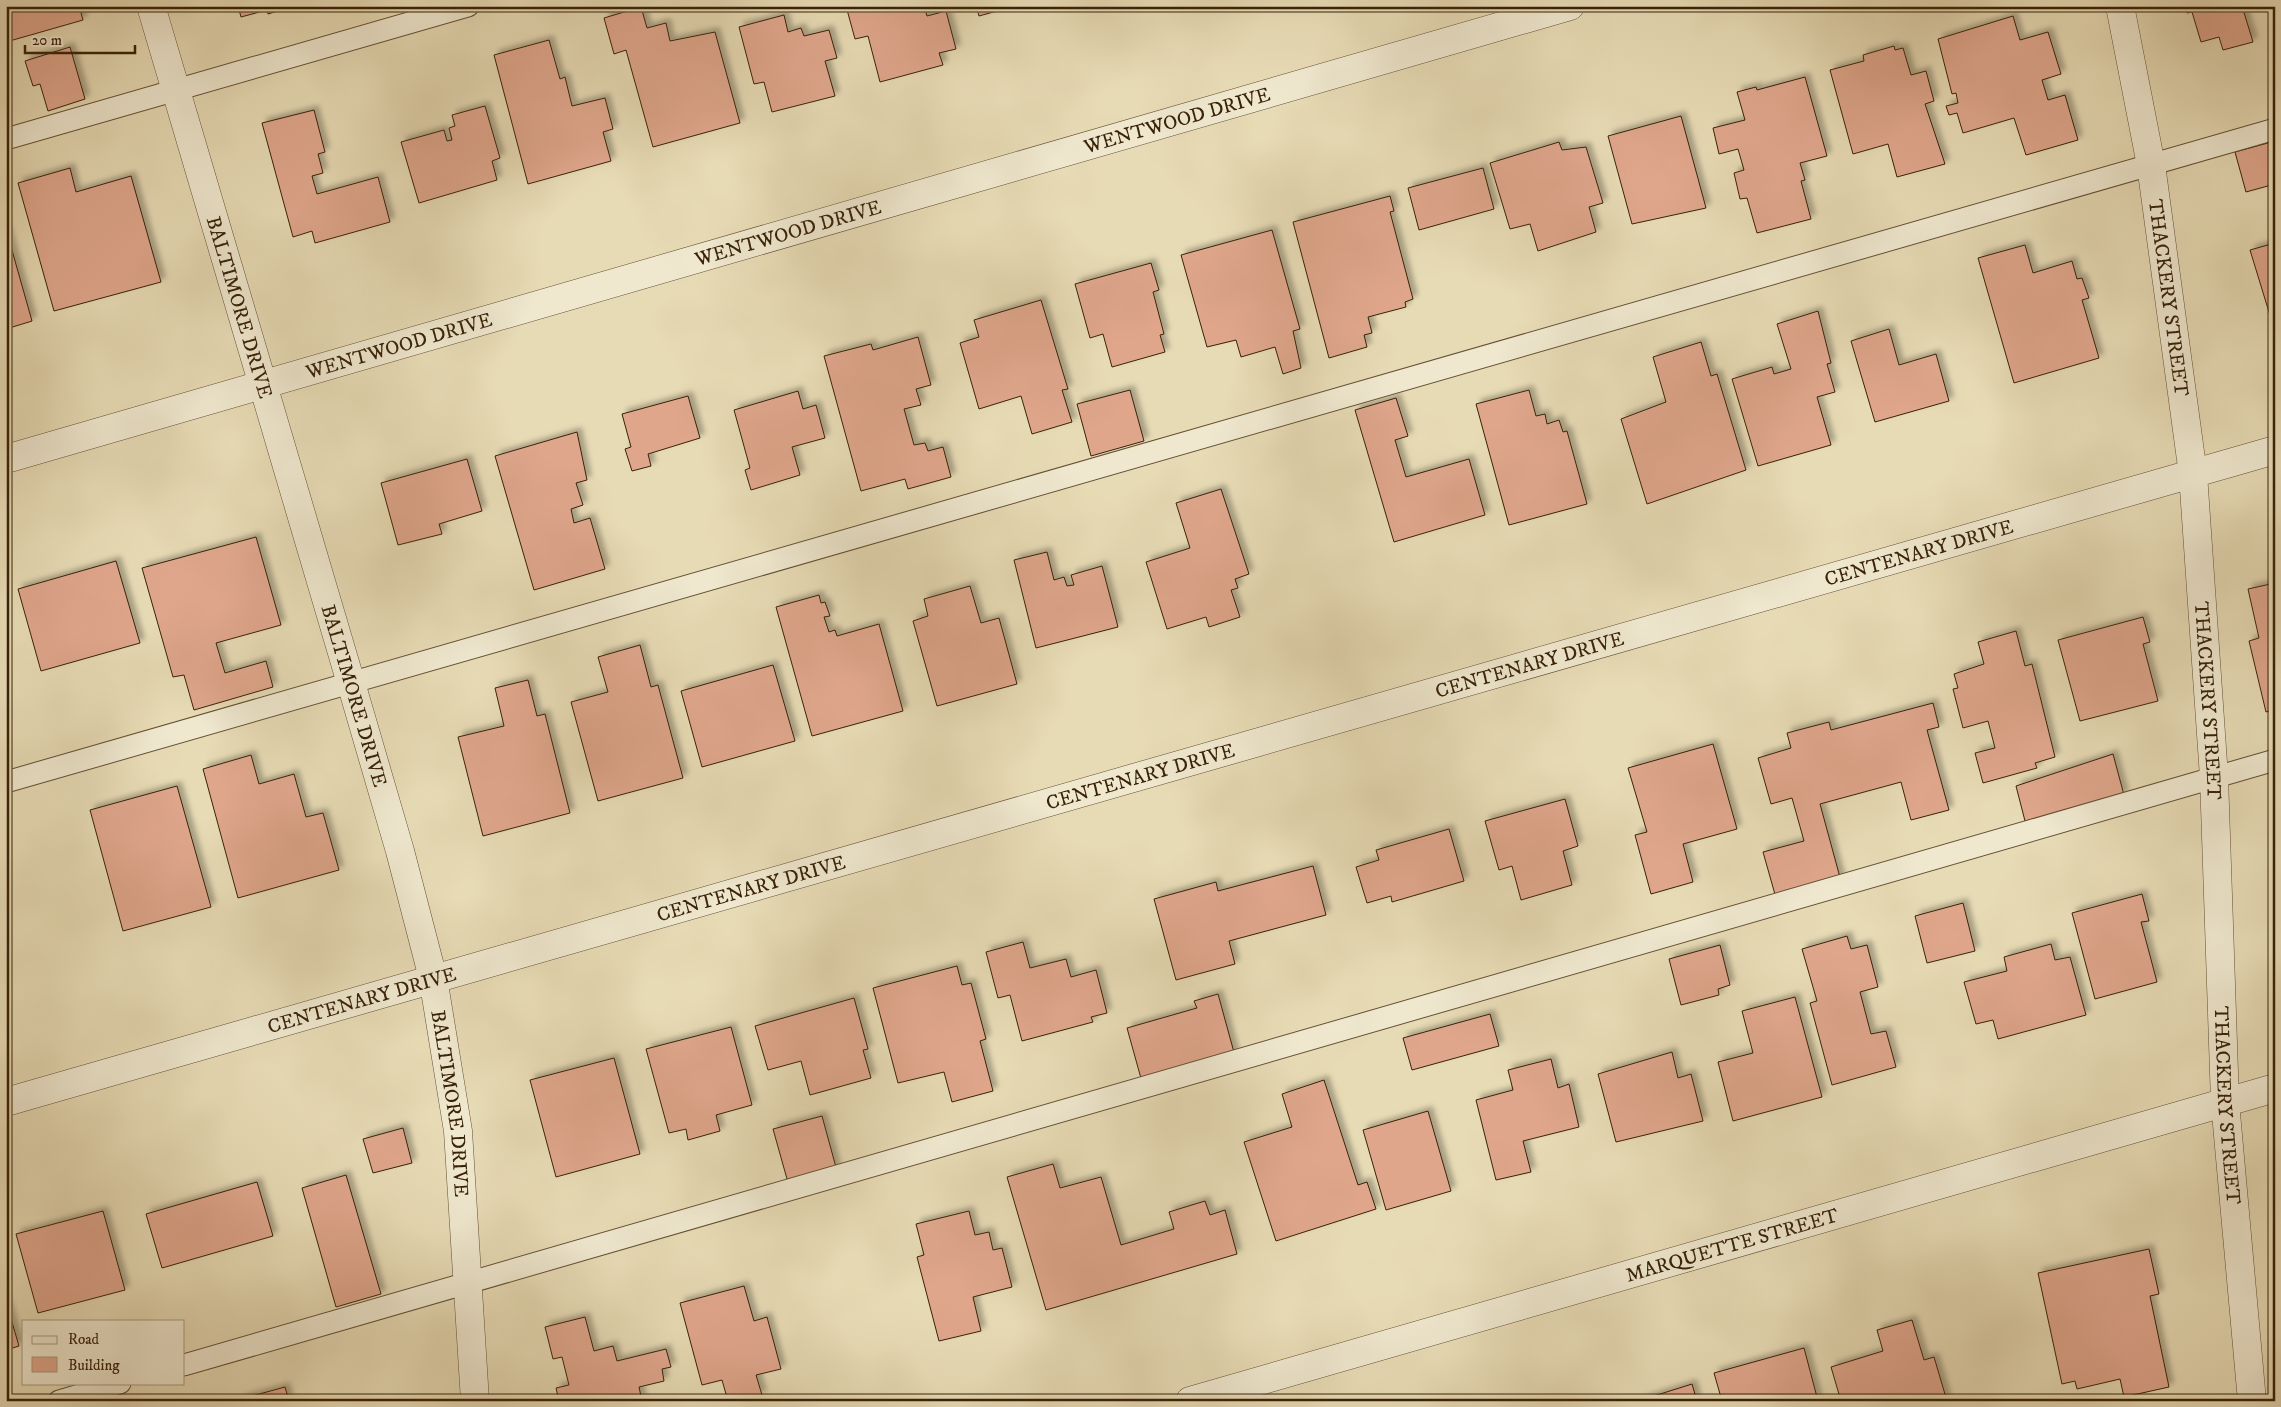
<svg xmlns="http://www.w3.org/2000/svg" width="2281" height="1407" font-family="'IM FELL DW Pica',serif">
  <defs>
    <filter id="shadow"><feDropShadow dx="4.5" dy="-4.5" stdDeviation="2.5" flood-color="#0004"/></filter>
  </defs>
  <rect width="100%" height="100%" fill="#e7dbb5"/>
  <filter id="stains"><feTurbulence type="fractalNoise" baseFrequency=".004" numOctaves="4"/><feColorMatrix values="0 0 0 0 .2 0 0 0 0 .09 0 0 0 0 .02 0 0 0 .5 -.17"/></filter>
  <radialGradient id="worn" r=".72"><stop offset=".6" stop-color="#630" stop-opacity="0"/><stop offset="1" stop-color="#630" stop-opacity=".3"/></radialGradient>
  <path fill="#dfa68c" stroke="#382208" filter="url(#shadow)" d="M6 6H79L83 20 6 42Z
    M238 6H294L268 14 267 10 241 17Z
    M846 6H924L927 16 946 11 956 49 939 53 943 65 880 82 868 36 855 39Z
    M976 6H1015L979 16Z
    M2185 6H2242L2253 42 2223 50 2219 37 2201 42 2192 12 2187 13Z
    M641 7 647 28 666 23 670 41 715 32 740 123 653 147 626 50 614 54 604 18Z
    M784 15 788 32 801 28 804 36 829 30 837 58 825 61 835 96 772 112 764 82 754 84 739 27Z
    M2013 16 2020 40 2048 32 2061 74 2042 80 2048 100 2065 95 2078 140 2026 155 2014 118 1963 133 1957 113 1949 115 1946 106 1958 103 1956 93 1952 94 1938 39Z
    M549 40 560 79 565 77 572 106 605 98 613 129 603 132 611 161 528 184 494 55Z
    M1894 46 1895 50 1903 48 1911 75 1926 71 1934 101 1925 104 1945 164 1897 177 1888 144 1853 154 1830 70 1864 61 1863 55Z
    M70 47 85 99 48 111 40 84 33 86 25 61Z
    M1805 77 1827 156 1800 163 1805 180 1801 181 1811 219 1757 233 1747 198 1740 199 1734 173 1744 170 1738 149 1719 154 1713 128 1745 120 1737 92 1756 87 1757 90Z
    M485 106 500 158 492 161 497 180 419 203 401 142 444 130 447 141 452 140 449 128 455 126 452 115Z
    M314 110 325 152 318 154 323 173 312 176 317 194 378 177 390 222 315 243 312 231 293 237 262 123Z
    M1681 116 1706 208 1632 224 1608 136Z
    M2275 141V184L2246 192 2235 152Z
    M1559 142 1562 150 1586 147 1603 203 1589 207 1596 232 1538 251 1530 224 1510 229 1490 163Z
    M70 168 76 192 131 176 161 282 54 311 18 183Z
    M1483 168 1494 209 1419 230 1408 188Z
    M1390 196 1394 211 1390 212 1413 299 1405 302 1406 307 1368 317 1372 333 1364 335 1367 347 1329 358 1293 222Z
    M6 229 32 321 6 329Z
    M1272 230 1300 329 1293 331 1301 368 1283 374 1275 347 1241 357 1236 340 1207 347 1181 255Z
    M2275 243V321L2272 322 2250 250Z
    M2025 245 2033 273 2072 261 2077 279 2082 278 2089 298 2082 300 2099 358 2014 383 1978 258Z
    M1151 263 1159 290 1153 292 1164 334 1160 335 1165 352 1112 367 1103 334 1090 338 1075 284Z
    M1041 300 1068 389 1062 390 1072 422 1032 434 1021 396 979 409 960 343 979 337 974 320Z
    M1818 311 1831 363 1827 364 1835 392 1817 397 1831 445 1758 466 1732 379 1772 367 1774 374 1791 369 1777 324Z
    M1889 329 1899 365 1936 354 1949 401 1875 422 1851 341Z
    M918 337 931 385 916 389 921 405 904 409 914 445 925 443 928 451 943 447 951 477 908 489 905 479 861 491 824 356 871 344 873 350Z
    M1701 342 1711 376 1717 374 1746 470 1647 504 1621 419 1666 402 1653 357Z
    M1130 390 1144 441 1091 456 1077 404Z
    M1529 390 1536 416 1545 414 1547 424 1559 420 1563 432 1567 431 1587 504 1509 525 1476 404Z
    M798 391 803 409 816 405 825 438 792 447 800 475 751 490 745 470 750 468 734 410Z
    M688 396 700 438 648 454 651 466 632 471 625 449 631 447 622 414Z
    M1396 398 1408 436 1395 440 1406 477 1469 459 1485 515 1394 542 1355 410Z
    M577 432 587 480 576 483 583 505 571 509 574 523 590 518 605 569 534 590 495 456Z
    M467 459 482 511 439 524 442 534 398 545 381 483Z
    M1221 489 1249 574 1235 579 1238 588 1231 590 1240 617 1209 627 1206 617 1167 629 1146 562 1190 548 1176 503Z
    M256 537 281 625 216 643 225 673 266 661 273 687 194 710 184 675 173 677 142 568Z
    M1047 552 1054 580 1064 577 1067 586 1074 585 1071 575 1102 566 1118 627 1036 648 1014 560Z
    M116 561 140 643 41 671 18 589Z
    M2275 583V720H2271L2269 711 2266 712 2249 641 2259 638 2248 589Z
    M970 586 981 623 999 618 1017 684 937 706 913 621 928 616 924 599Z
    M819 595 821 603 825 602 830 616 824 617 829 632 835 630 837 636 879 624 903 711 812 736 776 607Z
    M2143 617 2150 642 2143 644 2158 701 2080 721 2058 640Z
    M2016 631 2025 666 2032 664 2055 757 2035 763 2037 768 1983 783 1975 753 1995 748 1988 721 1963 728 1953 689 1958 688 1954 674 1984 664 1978 642Z
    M640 645 651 687 658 685 683 778 598 801 571 702 608 692 598 657Z
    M773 665 795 741 702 767 681 691Z
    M528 680 537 716 545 714 570 813 483 836 458 737 504 726 495 688Z
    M1933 703 1939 727 1927 730 1949 810 1911 820 1901 782 1820 804 1841 881 1776 898 1763 852 1804 841 1792 798 1771 804 1758 758 1791 748 1787 733 1829 722 1831 730Z
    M1713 744 1737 829 1683 844 1693 882 1651 894 1635 835 1647 832 1628 768Z
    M2113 754 2124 795 2025 821 2016 786Z
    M251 755 259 784 294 774 306 817 323 813 339 870 238 898 203 769Z
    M177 786 211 907 123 931 90 810Z
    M1565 799 1578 846 1563 851 1572 885 1521 900 1512 866 1499 870 1485 821Z
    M1449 829 1464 881 1392 902 1391 896 1367 903 1356 867 1379 860 1376 850Z
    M1313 866 1326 915 1229 941 1235 964 1176 980 1154 899 1216 882 1218 891Z
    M2142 894 2149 921 2141 922 2157 982 2095 999 2072 913Z
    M1963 903 1975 951 1927 963 1915 916Z
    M1847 936 1851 949 1867 945 1878 987 1860 992 1871 1034 1886 1031 1896 1067 1832 1085 1810 1003 1817 1001 1802 949Z
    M1023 942 1030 968 1066 959 1071 977 1096 970 1107 1013 1091 1017 1093 1022 1022 1041 1010 995 998 998 986 952Z
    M2051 944 2055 960 2070 957 2086 1015 1998 1039 1993 1020 1976 1024 1964 982 2007 971 2004 957Z
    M1720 945 1730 985 1718 989 1719 995 1681 1005 1669 959Z
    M957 966 962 985 971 983 986 1039 980 1041 993 1091 952 1102 944 1072 898 1083 873 988Z
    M1218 994 1235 1056 1142 1082 1127 1028 1197 1008 1194 1001Z
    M1795 997 1822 1097 1733 1121 1718 1062 1753 1053 1742 1011Z
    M854 998 868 1049 863 1050 871 1078 810 1095 801 1061 768 1070 755 1026Z
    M1490 1014 1499 1046 1412 1070 1403 1038Z
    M731 1027 752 1105 716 1115 720 1131 688 1140 686 1129 669 1133 646 1049Z
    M1672 1052 1678 1078 1691 1074 1703 1121 1616 1142 1598 1074Z
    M614 1058 640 1154 556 1177 530 1080Z
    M1551 1059 1558 1088 1569 1084 1579 1127 1523 1141 1531 1172 1496 1180 1476 1100 1513 1090 1508 1070Z
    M1324 1080 1358 1185 1367 1182 1376 1209 1276 1241 1244 1142 1292 1127 1282 1094Z
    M1428 1111 1451 1191 1386 1210 1363 1130Z
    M822 1116 837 1171 787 1179 773 1129Z
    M403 1128 412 1163 373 1173 363 1139Z
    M1053 1164 1060 1188 1101 1177 1121 1245 1174 1229 1169 1212 1205 1201 1210 1215 1225 1210 1237 1254 1046 1310 1007 1177Z
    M346 1175 381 1294 336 1307 302 1188Z
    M257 1182 273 1236 162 1268 146 1214Z
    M103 1211 125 1290 38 1313 16 1234Z
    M969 1211 975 1235 989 1232 993 1250 1002 1248 1012 1287 973 1297 981 1331 939 1341 917 1257 924 1255 916 1224Z
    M2149 1249 2159 1294 2150 1296 2169 1387 2124 1397 2120 1379 2077 1389 2075 1381 2062 1384 2038 1273Z
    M744 1286 754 1321 767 1317 781 1369 756 1375 762 1395 742 1401H728L722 1380 702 1385 680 1303Z
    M6 1302 19 1346 6 1350Z
    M585 1317 594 1351 613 1346 617 1361 666 1349 671 1367 662 1369 664 1381 639 1387 642 1401H559L556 1388 569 1385 562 1357 553 1359 545 1327Z
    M1912 1320 1924 1360 1934 1357 1947 1401H1841L1831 1367 1883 1351 1877 1330Z
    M1804 1348 1818 1401H1722L1714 1373Z
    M1692 1384 1697 1401H1638Z
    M285 1387 289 1401H241V1399Z"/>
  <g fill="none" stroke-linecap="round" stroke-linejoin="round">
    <defs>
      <path id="service" d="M6 139 468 6
        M6 782 2275 129
        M184 1365 2275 760
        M59 1401 120 1383"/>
      <g id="minor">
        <path id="s1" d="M151 6 351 683 400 851 433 978 458 1131 475 1401"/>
        <path id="s2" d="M6 459 1570 6"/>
        <path id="s3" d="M6 1102 2275 450"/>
        <path id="s4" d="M1190 1401 2275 1088"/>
      </g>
      <g id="tertiary">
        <path id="s5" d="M2120 6 2151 165 2193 474 2214 777 2225 1102 2252 1401"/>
      </g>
    </defs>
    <use href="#service" stroke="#645033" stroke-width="23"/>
    <use href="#minor" stroke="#645033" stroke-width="29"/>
    <use href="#tertiary" stroke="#645033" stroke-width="29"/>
    <use href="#service" stroke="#efe8cf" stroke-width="21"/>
    <use href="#minor" stroke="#efe8cf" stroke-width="28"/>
    <use href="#tertiary" stroke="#efe8cf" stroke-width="28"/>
  </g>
  <g text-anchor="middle" stroke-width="5" stroke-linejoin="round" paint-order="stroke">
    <g font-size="20" fill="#382208" stroke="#efe8cf">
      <text dy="7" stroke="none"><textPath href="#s2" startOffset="1219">WENTWOOD DRIVE</textPath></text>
      <text dy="7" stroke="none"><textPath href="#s2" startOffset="814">WENTWOOD DRIVE</textPath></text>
      <text dy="7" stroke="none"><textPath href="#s5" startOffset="296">THACKERY STREET</textPath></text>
      <text dy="7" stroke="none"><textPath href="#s1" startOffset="314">BALTIMORE DRIVE</textPath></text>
      <text dy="7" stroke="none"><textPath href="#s2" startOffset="409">WENTWOOD DRIVE</textPath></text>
      <text dy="7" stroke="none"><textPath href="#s3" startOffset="1990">CENTENARY DRIVE</textPath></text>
      <text dy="7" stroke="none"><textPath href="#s3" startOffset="1585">CENTENARY DRIVE</textPath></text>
      <text dy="7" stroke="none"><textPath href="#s1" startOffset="719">BALTIMORE DRIVE</textPath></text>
      <text dy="7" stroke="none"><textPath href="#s5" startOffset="701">THACKERY STREET</textPath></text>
      <text dy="7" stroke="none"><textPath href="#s3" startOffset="1180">CENTENARY DRIVE</textPath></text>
      <text dy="7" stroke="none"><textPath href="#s3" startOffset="775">CENTENARY DRIVE</textPath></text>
      <text dy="7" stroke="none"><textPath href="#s3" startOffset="370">CENTENARY DRIVE</textPath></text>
      <text dy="7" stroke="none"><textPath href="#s1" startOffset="1139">BALTIMORE DRIVE</textPath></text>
      <text dy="7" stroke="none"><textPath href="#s5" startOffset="1106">THACKERY STREET</textPath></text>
      <text dy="7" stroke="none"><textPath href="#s4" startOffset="564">MARQUETTE STREET</textPath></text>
    </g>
  </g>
  <rect width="2281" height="1407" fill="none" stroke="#e7dbb5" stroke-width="25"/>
  <rect x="8" y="8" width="2266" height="1392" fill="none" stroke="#382208" stroke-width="2.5"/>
  <rect x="12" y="12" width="2256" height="1382" fill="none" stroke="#382208"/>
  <rect x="22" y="1320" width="162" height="65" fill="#efe8cf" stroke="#a6997f"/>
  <rect x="32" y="1336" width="25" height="8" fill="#efe8cf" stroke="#a6997f"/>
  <text x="68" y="1344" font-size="15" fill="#382208">Road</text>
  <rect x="32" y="1357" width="25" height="15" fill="#dfa68c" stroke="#a6997f"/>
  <text x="68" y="1370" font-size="15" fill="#382208">Building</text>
  <path d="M25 45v8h110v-8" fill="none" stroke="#382208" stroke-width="2.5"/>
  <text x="32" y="45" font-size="15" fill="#382208" stroke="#efe8cf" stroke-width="4" paint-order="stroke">20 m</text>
  <rect width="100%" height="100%" filter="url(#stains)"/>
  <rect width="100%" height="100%" fill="url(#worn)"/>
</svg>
